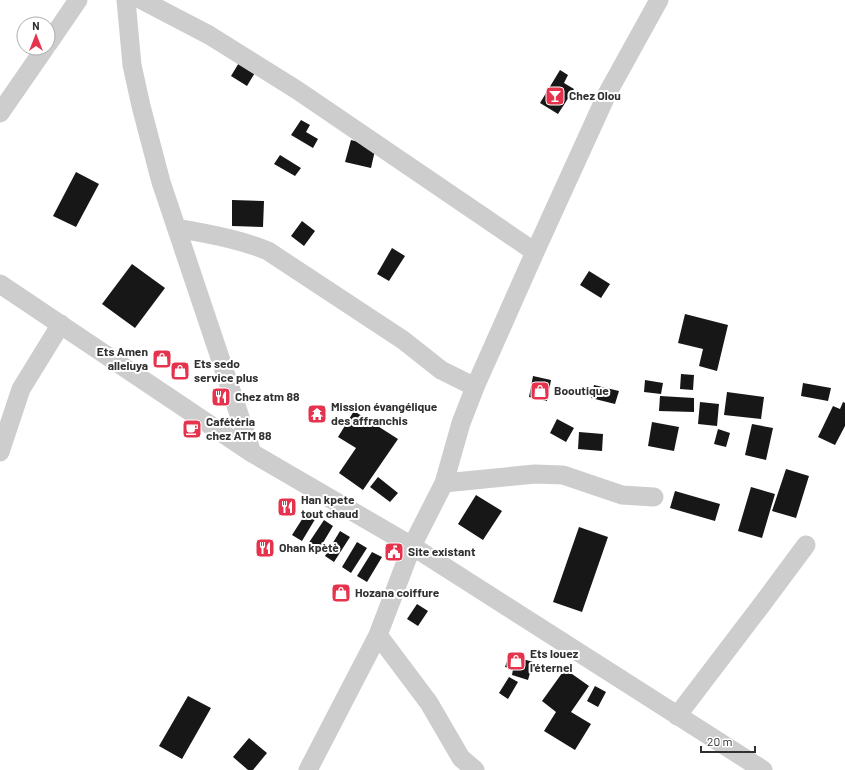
<svg xmlns="http://www.w3.org/2000/svg" width="845" height="770" font-family="Barlow,sans-serif">
  <rect width="100%" height="100%" fill="#fff"/>
  <path fill="#171717" d="M240 61 256 71 247 86 231 76Z
    M560 70 568 75 564 83 574 89 558 114 540 103Z
    M301 120 310 125 306 132 318 139 313 148 291 135Z
    M351 140 376 146 371 168 345 162Z
    M280 155 301 168 295 176 274 164Z
    M76 172 99 184 76 227 53 216Z
    M232 200 264 201 263 227 232 226Z
    M302 221 315 231 304 246 291 236Z
    M392 248 405 256 389 281 377 274Z
    M132 264 165 288 135 328 102 304Z
    M589 271 610 284 601 298 580 285Z
    M685 314 728 325 717 371 699 366 703 349 678 343Z
    M681 374 694 375 693 390 680 389Z
    M533 376 551 380 547 401 529 397Z
    M645 380 663 383 661 394 644 392Z
    M803 383 831 388 828 401 801 396Z
    M594 385 619 391 615 404 591 398Z
    M727 392 764 397 761 419 724 415Z
    M660 396 694 398V412L659 411Z
    M700 402 719 404 717 426 698 424Z
    M843 402 845 403V426L835 445 818 437 833 406 840 409Z
    M354 411 398 439 363 490 339 473 356 448 338 437Z
    M557 419 574 428 566 442 550 433Z
    M652 422 679 427 674 451 648 446Z
    M752 424 773 428 766 460 745 455Z
    M718 429 730 433 726 447 714 444Z
    M579 432 603 434 602 451 578 449Z
    M786 469 809 476 796 518 772 511Z
    M378 477 398 493 390 502 370 487Z
    M751 487 775 494 762 538 738 531Z
    M675 491 720 504 715 521 670 508Z
    M476 495 502 511 483 540 458 524Z
    M308 510 317 516 302 541 292 535Z
    M324 520 333 526 318 551 308 544Z
    M579 527 608 537 582 612 553 602Z
    M340 531 350 537 334 562 325 556Z
    M357 542 367 548 351 573 342 567Z
    M372 552 382 557 367 582 357 576Z
    M417 604 428 611 418 626 407 619Z
    M509 655 533 662 528 680 512 675 513 669 505 667Z
    M565 669 589 686 571 712 591 724 575 750 544 731 556 712 542 701Z
    M509 677 518 682 508 699 499 693Z
    M595 686 606 692 598 707 587 701Z
    M188 696 211 708 182 759 159 746Z
    M249 738 267 753 253 770H248L233 757Z"/>
  <g fill="none" stroke-linecap="round" stroke-linejoin="round">
    <path stroke="#cdcdcd" stroke-width="19" d="M126 0 132 65 141 106 161 182 252 453
      M142 0 209 35 297 90 535 252
      M48 44 78 0
      M0 113 45 48
      M177 228C208 234 239 239 268 251L403 340 441 370 475 387
      M0 284 252 453 412 546 763 770
      M0 452 21 389 61 324
      M444 483 535 474 563 475 622 495 654 497
      M378 635 429 703 461 758 475 770
      M677 716 763 603 806 545
      M308 770 378 635 412 546 444 483 461 423 475 387 535 252 607 94 659 0"/>
  </g>
  <defs>
    <symbol id="bar-square" viewBox="-11 -11 22 22"><rect x="-9" y="-9" width="18" height="18" rx="4" fill="#e6334d" stroke="#fff"/><path d="M-6-5H6L.8 .8V4.5H3.5V6h-7V4.5H-.8V.8Z" fill="#fff"/></symbol>
    <symbol id="shop-square" viewBox="-11 -11 22 22"><rect x="-9" y="-9" width="18" height="18" rx="4" fill="#e6334d" stroke="#fff"/><path d="M-5-2.5h2.3a2.7 3.5 0 0 1 5.4 0H5L5.5 6h-11ZM-1.5-2.5h3a1.5 2.3 0 0 0-3 0Z" fill="#fff"/></symbol>
    <symbol id="restaurant-square" viewBox="-11 -11 22 22"><rect x="-9" y="-9" width="18" height="18" rx="4" fill="#e6334d" stroke="#fff"/><path d="M-5-6h1v4h1v-4h1v4h1v-4h1v5L-1.5 .5V6h-2V.5L-5-1ZM5-6V6H3V1.5H1.5Q1.5-4 5-6Z" fill="#fff"/></symbol>
    <symbol id="temple-square" viewBox="-11 -11 22 22"><rect x="-9" y="-9" width="18" height="18" rx="4" fill="#e6334d" stroke="#fff"/><path d="M0-6L5-2H3V0L6.5 2.5H4V6H1.5V3h-3V6H-4V2.5H-6.5L-3 0V-2H-5Z" fill="#fff"/></symbol>
    <symbol id="cafe-square" viewBox="-11 -11 22 22"><rect x="-9" y="-9" width="18" height="18" rx="4" fill="#e6334d" stroke="#fff"/><path d="M-5.5-4.5H6V0H3Q3 3.5 0 3.5H-2.5Q-5.5 3.5-5.5 0ZM3-3.2v2h1.7v-2ZM-6 4.5H4V6H-6Z" fill="#fff"/></symbol>
    <symbol id="civic-square" viewBox="-11 -11 22 22"><rect x="-9" y="-9" width="18" height="18" rx="4" fill="#e6334d" stroke="#fff"/><path d="M-.6-6.5H3V-4.5H.6V-3L4-1V1h2V6H-6V1h2V-1L-.6-3ZM-1.2 2.5V6h2.4V2.5Z" fill="#fff"/></symbol>
  </defs>
  <g fill-rule="evenodd">
    <use href="#bar-square" x="544" y="85" width="22" height="22"/>
    <use href="#shop-square" x="151" y="348" width="22" height="22"/>
    <use href="#shop-square" x="169" y="360" width="22" height="22"/>
    <use href="#shop-square" x="529" y="380" width="22" height="22"/>
    <use href="#restaurant-square" x="210" y="386" width="22" height="22"/>
    <use href="#temple-square" x="306" y="403" width="22" height="22"/>
    <use href="#cafe-square" x="181" y="418" width="22" height="22"/>
    <use href="#restaurant-square" x="276" y="496" width="22" height="22"/>
    <use href="#restaurant-square" x="254" y="537" width="22" height="22"/>
    <use href="#civic-square" x="383" y="541" width="22" height="22"/>
    <use href="#shop-square" x="330" y="582" width="22" height="22"/>
    <use href="#shop-square" x="505" y="650" width="22" height="22"/>
  </g>
  <g text-anchor="middle" stroke-width="4" stroke-linejoin="round" paint-order="stroke">
    <g font-size="12" font-weight="bold" fill="#303030" stroke="#fff" text-anchor="start">
      <text x="569" y="100">Chez Olou</text>
      <text x="148" y="356" text-anchor="end">Ets Amen<tspan x="148" dy="14">alleluya</tspan></text>
      <text x="194" y="368">Ets sedo<tspan x="194" dy="14">service plus</tspan></text>
      <text x="554" y="395">Booutique</text>
      <text x="235" y="401">Chez atm 88</text>
      <text x="331" y="411">Mission évangélique<tspan x="331" dy="14">des affranchis</tspan></text>
      <text x="206" y="426">Cafétéria<tspan x="206" dy="14">chez ATM 88</tspan></text>
      <text x="301" y="504">Han kpete<tspan x="301" dy="14">tout chaud</tspan></text>
      <text x="279" y="552">Ohan kpètè</text>
      <text x="408" y="556">Site existant</text>
      <text x="355" y="597">Hozana coiffure</text>
      <text x="530" y="658">Ets louez<tspan x="530" dy="14">l'éternel</tspan></text>
    </g>
  </g>
  <g transform="translate(36 36)"><circle r="19" fill="#ffffff" stroke="#acacac"/>
  <path d="M0-3L7 15L0 10L-7 15Z" fill="#e6334d"/>
  <text y="-6" font-size="11" font-weight="bold" text-anchor="middle" fill="#303030">N</text>
  </g>
  <path d="M701 746v6h54v-6" fill="none" stroke="#303030" stroke-width="2"/>
  <text x="707" y="746" font-size="12" fill="#303030" stroke="#ffffff" stroke-width="3" paint-order="stroke">20 m</text>
</svg>
